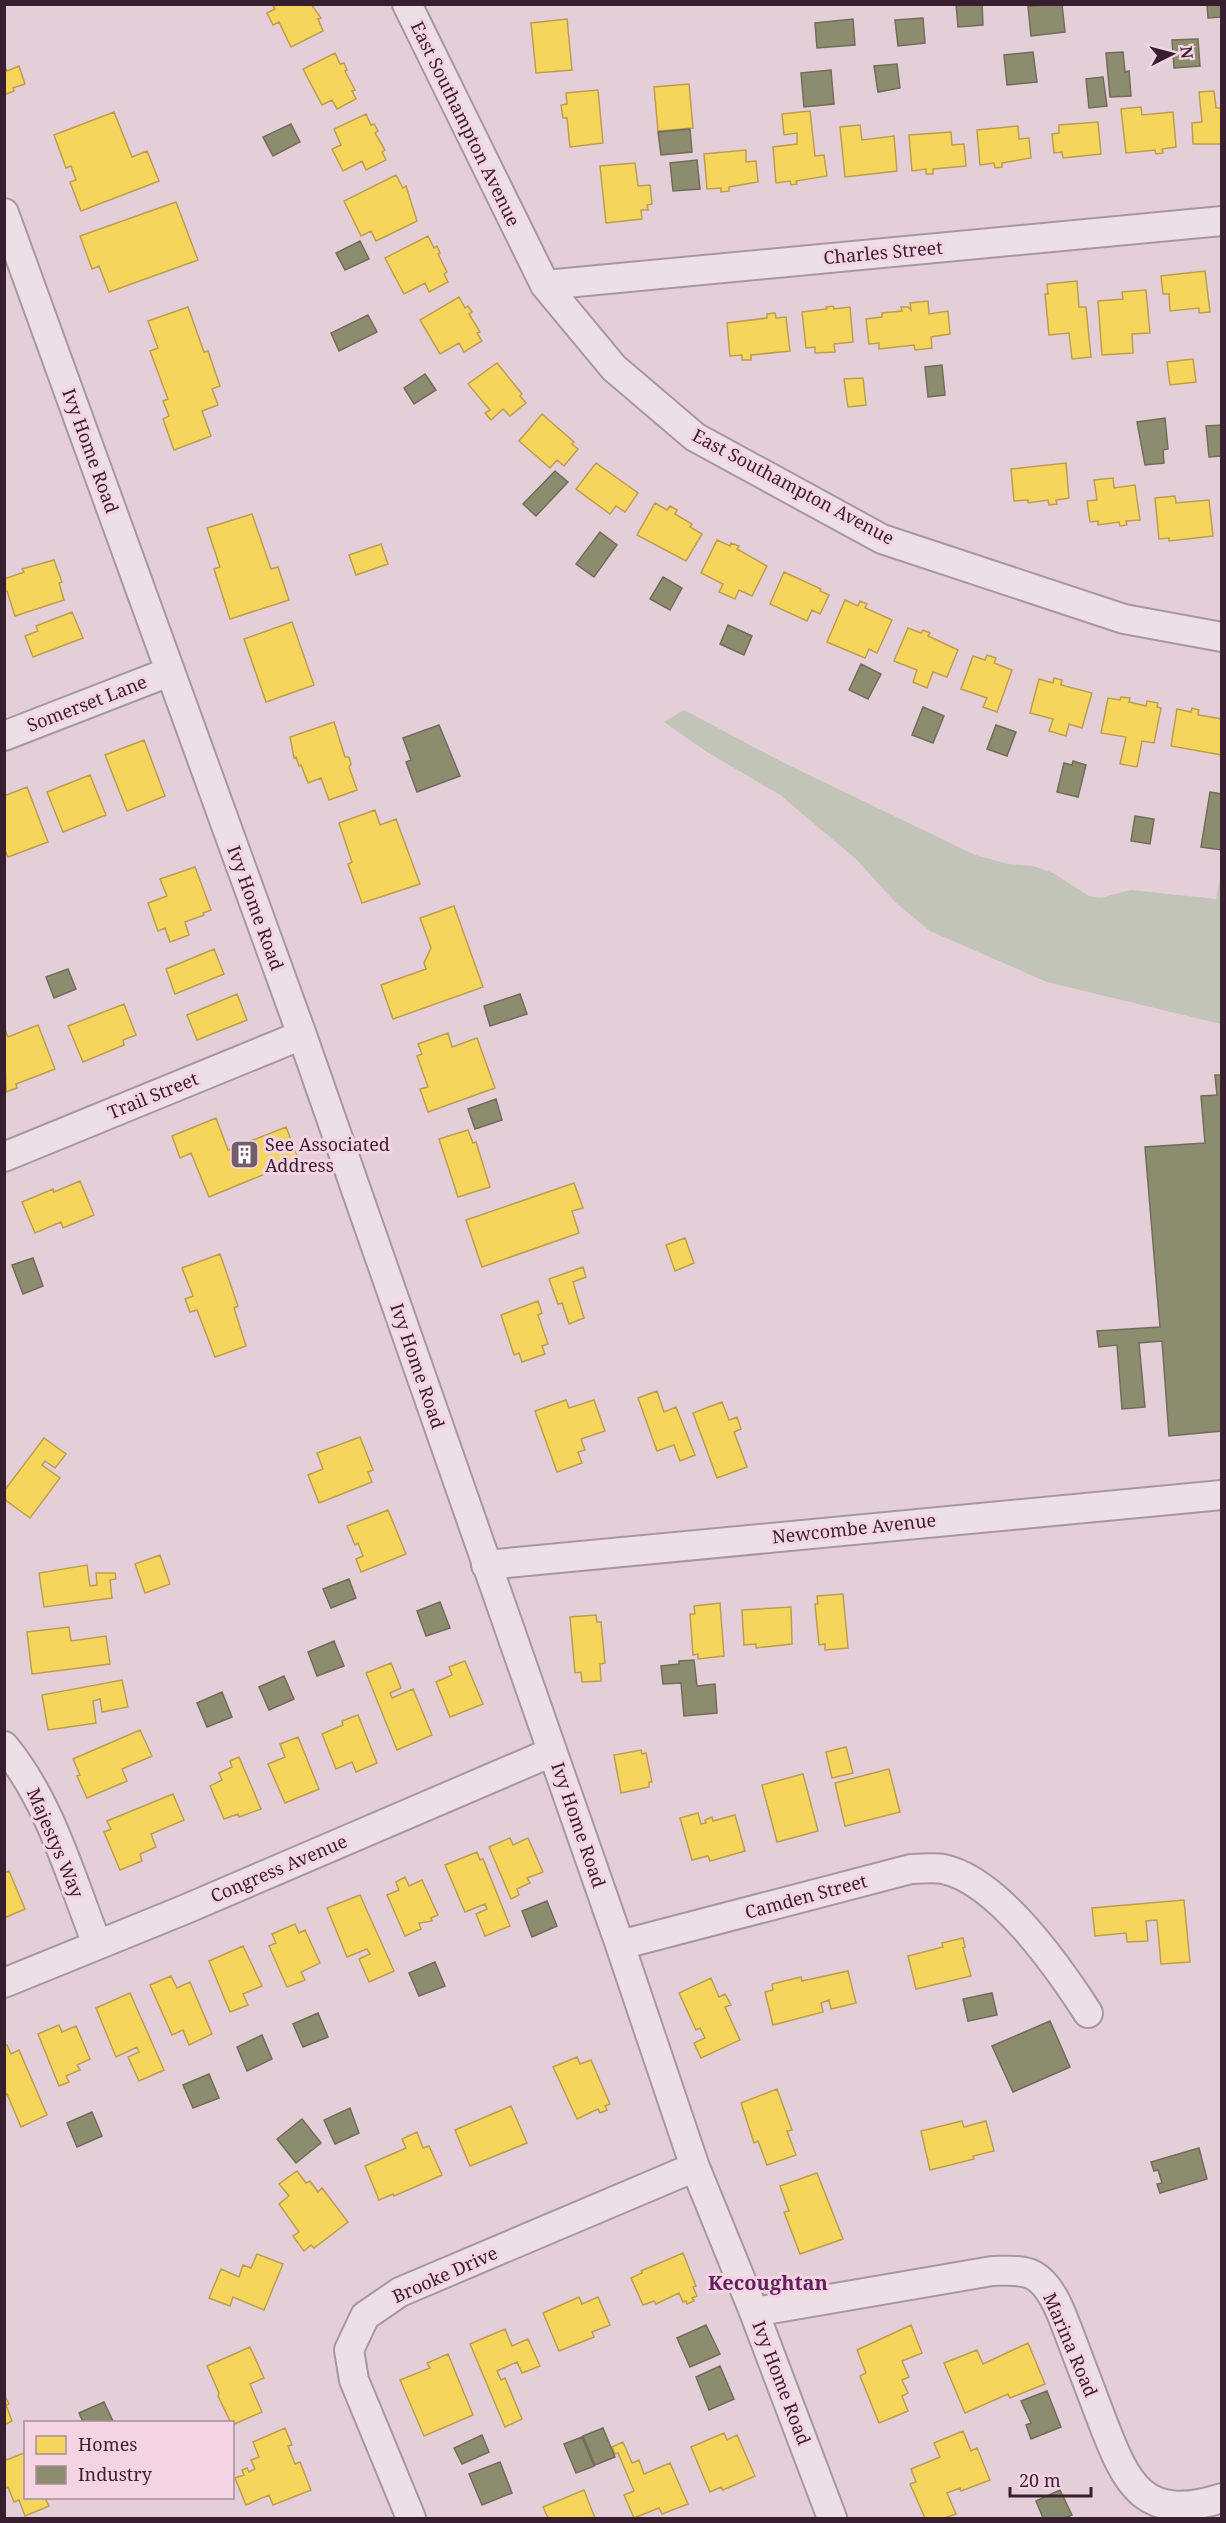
<svg xmlns="http://www.w3.org/2000/svg" width="1226" height="2523" font-family="'Noto Serif',serif">
  <rect width="100%" height="100%" fill="#e4ced8"/>
  <path fill="#c1c4b6" d="M684 710 784 763 975 855 1008 864 1033 866 1053 873 1089 896 1100 898 1131 890 1216 899 1221 875V1024L1047 982 930 931 895 902 856 859 780 795 707 752 664 722Z"/>
  <path fill="#f6d55c" stroke="#bd9e4f" stroke-width="1.5" d="M272 4H311L321 18 318 19 323 31 291 47 279 22 273 25 267 13 275 9Z
    M567 19 572 70 536 73 531 23Z
    M335 53 340 64 344 63 347 70 345 71 355 90 352 91 356 99 337 109 332 100 322 105 303 69Z
    M4 65 7 71 19 66 25 84 13 88 14 91 4 95Z
    M689 84 693 128 658 131 654 87Z
    M598 90 603 143 570 147 567 118H563L561 105 567 104 566 93Z
    M1214 91 1216 108H1222V144H1193L1192 123 1202 122 1199 92Z
    M1141 107 1142 115 1173 112 1176 147 1162 149 1163 153 1156 154 1155 150 1126 153 1121 109Z
    M810 111 815 156 824 155 827 176 796 181 797 184 791 185 790 181 776 183 773 147 797 144V133L784 135 782 114Z
    M114 112 132 157 147 151 159 181 81 211 70 182 76 180 71 166 66 168 54 135Z
    M366 114 371 125 374 124 378 131 375 133 385 150 382 152 386 160 366 170 362 161 343 171 332 149 341 145 334 129Z
    M1098 122 1101 154 1063 158 1062 152 1054 153 1052 134 1059 133V125Z
    M860 125 862 140 894 136 897 171 845 177 840 127Z
    M1018 126 1019 139 1029 138 1031 158 1002 163V167L995 168 994 163 980 165 977 130Z
    M951 132 952 145 964 144 966 166 933 169V174H926V169L912 171 909 135Z
    M746 150V162L756 161 758 182 729 187V191L721 192V188L707 189 704 154Z
    M635 163 638 186 650 185 652 204 647 205 648 210H641L642 219 606 223 600 166Z
    M396 175 403 188 406 186 417 221 376 241 371 231 361 236 344 201Z
    M176 202 198 260 109 292 99 266 92 269 80 236Z
    M428 236 434 248 437 246 440 253 438 254 447 272 444 274 448 282 429 292 425 283 404 294 385 258Z
    M1205 271 1210 312 1199 313V308L1170 311 1169 294H1163L1161 276Z
    M1077 281 1079 307H1086L1091 357 1072 359 1069 333 1049 335 1045 294H1048L1047 284Z
    M1146 290 1150 333 1132 334 1133 353 1102 355 1098 301 1123 299 1122 292Z
    M459 297 465 308 468 306 472 312 469 314 480 332 477 333 482 341 464 352 459 343 440 354 420 320Z
    M928 301 929 314 948 311 950 334 931 337 932 348 915 350 914 345 879 349V343L869 344 866 319 882 317V313L902 311 901 307H908L911 310 910 303Z
    M833 306 834 309 850 307 853 342 834 344 835 352 815 353V347L806 348 802 312 827 309 826 307Z
    M188 307 204 352 208 351 220 386 212 389 218 405 202 411 211 436 174 450 163 419 169 416 163 401 168 399 150 351 158 348 148 321Z
    M775 313 776 318 786 317 790 351 751 355V360H742V355L730 356 727 323 767 318V314Z
    M1193 359 1196 382 1170 385 1167 362Z
    M497 363 522 394 520 396 526 403 510 416 503 409 491 420 485 413 490 410 468 384Z
    M863 378 866 405 848 407 844 379Z
    M542 414 574 442 572 444 578 449 564 466 557 460 550 468 519 441Z
    M596 463 638 493 625 512 616 506 610 514 576 489Z
    M1066 463 1069 498 1056 500 1057 504 1049 505 1048 500 1028 503V500L1014 501 1011 469Z
    M1113 478 1114 488 1135 485 1140 520 1126 521 1127 525 1120 526 1119 522 1098 525V521L1090 522 1087 501 1097 500 1094 480Z
    M1175 496 1176 503 1209 500 1213 536 1169 541V538L1159 539 1155 498Z
    M655 503 667 510 670 506 677 510 675 514 692 524 690 527 702 534 686 561 637 535Z
    M252 514 271 569 278 567 289 600 230 619 214 569 220 567 207 528Z
    M717 540 730 546 731 543 739 546 737 549 767 566 752 596 739 590 735 599 719 592 723 584 701 573Z
    M381 544 388 564 356 575 349 555Z
    M54 560 62 582 59 583 64 600 15 616 7 591H4V579L24 572 22 569Z
    M784 572 821 589 820 591 829 595 820 614 812 610 807 621 770 604Z
    M845 600 858 606 860 601 867 604 865 608 892 620 877 653 869 649 865 658 827 642Z
    M72 612 83 638 33 657 25 636 38 631 36 626Z
    M292 622 314 685 266 702 244 639Z
    M908 628 921 633 923 630 930 633 928 636 958 650 947 677 933 672 927 688 913 682 917 670 894 661Z
    M987 655 996 658 994 663 1012 670 997 712 983 707 987 698 961 689 973 656 985 660Z
    M1054 678 1062 680 1061 685 1092 693 1082 728 1069 724 1066 736 1049 731 1053 719 1030 713 1039 679 1053 683Z
    M1121 697 1130 698 1129 702 1146 706 1147 701 1158 703 1157 707 1161 708 1154 743 1142 741 1137 767 1120 764 1126 737 1101 733 1108 698 1120 700Z
    M1192 708 1199 710 1198 715 1222 719V755L1171 746 1177 709 1191 712Z
    M334 722 345 757H349L351 764 349 767 357 790 329 800 321 778 308 783 301 765 299 766 296 757 294 758 290 737Z
    M144 740 165 796 127 811 105 755Z
    M90 775 106 815 63 832 47 792Z
    M27 787 48 842 8 857 4 848V796Z
    M375 810 380 825 396 819 420 884 362 903 348 864 352 862 339 823Z
    M195 867 211 910 203 913 204 915 185 922 189 935 170 942 165 928 158 931 148 903 167 896 160 879Z
    M454 906 483 987 393 1019 381 985 426 969 424 963 431 948 420 918Z
    M214 949 224 974 175 994 166 969Z
    M237 994 247 1020 197 1040 187 1015Z
    M124 1004 136 1035 123 1040 124 1045 83 1062 68 1026Z
    M38 1025 55 1069 16 1084 17 1088 6 1092 4 1027 8 1037Z
    M448 1033 452 1047 477 1038 495 1088 428 1112 420 1089 428 1087 417 1056 422 1054 418 1044Z
    M216 1118 228 1150 286 1127 299 1160 209 1197 191 1153 180 1158 172 1136Z
    M468 1130 473 1143 476 1142 490 1187 458 1197 439 1139Z
    M80 1181 94 1215 63 1228 61 1222 35 1233 22 1202 53 1189 54 1192Z
    M574 1183 583 1208 572 1211 579 1233 482 1267 466 1220Z
    M685 1238 694 1263 675 1271 666 1245Z
    M220 1254 238 1306 234 1308 246 1346 215 1357 197 1310 190 1312 185 1299 193 1296 182 1268Z
    M583 1267 586 1277 573 1282 584 1318 569 1324 562 1303 558 1304 549 1279Z
    M538 1301 542 1313 538 1315 548 1344 542 1346 545 1354 522 1362 519 1353 514 1355 501 1315Z
    M657 1391 664 1412 676 1407 695 1455 680 1461 674 1445 657 1451 638 1398Z
    M566 1400 569 1408 594 1400 605 1431 581 1439 585 1450 578 1452 582 1463 557 1472 535 1411Z
    M722 1402 729 1420 737 1417 741 1429 734 1432 747 1467 717 1478 693 1413Z
    M360 1437 373 1470 368 1472 372 1482 319 1503 308 1475 323 1469 317 1453Z
    M44 1438 66 1454 55 1468 45 1461 42 1465 60 1478 30 1518 4 1499V1491Z
    M388 1510 406 1554 361 1572 356 1559 363 1556 358 1543 355 1545 347 1526Z
    M160 1555 170 1584 145 1593 135 1564Z
    M87 1565 90 1586 97 1585 96 1573H115L116 1579 110 1580 112 1598 44 1607 39 1573Z
    M843 1594 848 1648 825 1650V1644L819 1645 815 1604H818L817 1596Z
    M720 1603 724 1656 698 1659V1654L693 1655 690 1614H695L694 1606Z
    M791 1607 792 1644 756 1648V1644L744 1645 742 1610Z
    M596 1615 597 1622H601L605 1663 600 1664 601 1681 582 1682 581 1672 575 1673 570 1617Z
    M69 1627 71 1641 106 1636 110 1664 32 1674 27 1632Z
    M465 1661 483 1704 450 1717 436 1682 452 1675 449 1667Z
    M391 1663 401 1688 390 1693 392 1698 413 1689 432 1735 397 1750 366 1673Z
    M122 1680 128 1707 102 1712 100 1699 93 1701 96 1723 48 1730 42 1695Z
    M358 1715 377 1763 356 1772 352 1762 336 1769 322 1734 343 1725 342 1721Z
    M140 1730 152 1756 122 1769 127 1781 87 1798 77 1776 80 1775 73 1759Z
    M298 1737 319 1789 285 1803 268 1764 285 1757 280 1744Z
    M846 1747 853 1773 832 1778 826 1752Z
    M641 1750 642 1754 646 1753 652 1782H649V1787L621 1793 614 1755Z
    M239 1757 261 1809 239 1817 238 1814 224 1819 210 1786 222 1780 219 1773 232 1767 230 1761Z
    M889 1769 900 1812 845 1826 835 1783Z
    M803 1774 818 1831 777 1842 762 1785Z
    M173 1794 184 1820 151 1834 156 1847 140 1854 142 1861 120 1870 104 1832 111 1829 107 1821Z
    M698 1813 701 1824 706 1823 705 1820 712 1817 713 1821 735 1815 745 1851 710 1861 708 1856 692 1860 680 1818Z
    M510 1838 513 1845 528 1838 543 1872 527 1878 530 1883 517 1889 519 1895 511 1899 489 1847Z
    M477 1852 480 1860 483 1859 510 1926 485 1936 476 1914 487 1909 485 1904 465 1912 445 1865Z
    M9 1871 25 1909 4 1918V1873Z
    M405 1877 409 1886 422 1880 438 1915 431 1918 432 1921 419 1923 421 1929 405 1936 387 1895 399 1890 396 1882Z
    M360 1895 394 1971 369 1982 359 1959 370 1954 367 1949 347 1957 327 1908Z
    M1184 1900 1190 1962 1161 1964 1157 1920 1146 1921 1148 1941 1127 1942 1126 1933 1095 1936 1092 1908Z
    M295 1924 299 1933 305 1930 320 1963 301 1972 305 1980 287 1987 269 1946 276 1943 272 1934Z
    M963 1938 965 1947 963 1948 971 1976 916 1989 908 1956 943 1947 942 1943Z
    M243 1946 262 1986 243 1994 248 2005 230 2012 209 1961Z
    M848 1971 856 2003 831 2009 829 2000 821 2003 823 2012 773 2025 765 1992 773 1990 772 1984 801 1977 802 1981Z
    M171 1976 177 1988 190 1982 212 2034 189 2045 183 2030 172 2035 150 1985Z
    M711 1978 719 1997 725 1994 731 2005 725 2007 740 2040 701 2058 694 2043 705 2038 700 2028 696 2030 679 1993Z
    M130 1993 164 2070 139 2081 128 2057 139 2052 137 2047 116 2057 96 2008Z
    M59 2025 62 2032 76 2026 90 2059 77 2065 80 2070 66 2076 69 2082 59 2086 38 2034Z
    M7 2045 11 2054 19 2050 47 2115 21 2127 7 2094 4 2096V2046Z
    M577 2057 580 2064 591 2060 610 2104 605 2106 607 2110 600 2113 598 2109 577 2119 553 2067Z
    M777 2089 792 2130 787 2131 796 2155 767 2165 758 2141 754 2143 741 2103Z
    M511 2106 527 2143 470 2166 455 2130Z
    M962 2121 964 2127 986 2121 994 2151 973 2156 974 2159 930 2170 921 2131Z
    M417 2132 423 2148 429 2146 442 2175 394 2196 393 2194 379 2200 365 2166 406 2148 402 2139Z
    M297 2171 306 2183 310 2181 318 2192 322 2188 348 2222 314 2248 311 2245 304 2251 293 2236 299 2232 279 2204 289 2196 279 2184Z
    M817 2173 843 2239 800 2254 784 2212 789 2211 780 2186Z
    M683 2253 696 2286 693 2287 697 2296 692 2298 694 2301 687 2304 686 2301 683 2302 679 2293 656 2304 654 2301 643 2305 631 2278 642 2273 641 2271Z
    M257 2254 283 2264 264 2310 233 2297 230 2306 209 2298 221 2269 239 2277 243 2265 251 2268Z
    M579 2297 582 2304 598 2297 610 2325 592 2332 594 2337 559 2351 543 2313Z
    M911 2325 922 2353 902 2361 909 2377 902 2380 908 2393 902 2396 908 2411 879 2423 860 2376 866 2373 857 2350Z
    M505 2329 512 2346 528 2339 540 2366 522 2373 517 2362 497 2371 501 2380 505 2378 522 2419 505 2427 470 2344Z
    M1028 2343 1045 2384 1010 2398 1008 2394 965 2413 944 2363 977 2350 983 2364Z
    M250 2347 264 2378 250 2384 262 2412 232 2425 218 2396 219 2393 207 2366Z
    M448 2354 473 2415 424 2436 400 2380 430 2368 427 2363Z
    M4 2394 9 2404 6 2405 12 2421 4 2425Z
    M285 2428 292 2445 288 2446 295 2464 300 2462 311 2490 273 2505 269 2495 246 2505 235 2478 244 2475 242 2470 247 2468 249 2472 255 2469 251 2460 259 2457 253 2442Z
    M963 2431 971 2451 977 2448 990 2480 961 2491 960 2488 947 2493 956 2514 945 2518H925L910 2484 916 2482 911 2469 940 2457 934 2443Z
    M724 2433 727 2440 737 2435 755 2476 723 2490 721 2487 710 2492 691 2447Z
    M623 2442 632 2463 639 2460 644 2474 670 2463 688 2504 662 2514 659 2508 634 2518 624 2495 634 2491 618 2453 615 2454 612 2447Z
    M26 2452V2498H45L49 2506 25 2516 19 2500 14 2502 8 2487 4 2489V2461Z
    M584 2490 595 2518H548L543 2507Z"/>
  <path fill="#8c8c6e" stroke="#736b5b" stroke-width="1.5" d="M956 4H982L983 25 958 27Z
    M1062 4 1065 32 1031 36 1028 6Z
    M1207 4H1222V17L1208 18Z
    M923 18 925 43 898 46 895 20Z
    M853 19 855 45 817 48 815 23Z
    M1198 39 1200 66 1174 68 1172 40Z
    M1033 52 1037 82 1007 85 1004 55Z
    M1123 52 1125 72 1129 71 1131 96 1110 97 1106 53Z
    M897 64 900 88 878 92 874 66Z
    M831 70 834 104 804 107 801 73Z
    M1103 77 1107 106 1089 108 1086 79Z
    M291 124 300 142 273 156 263 137Z
    M690 129 692 152 661 155 658 132Z
    M697 160 700 189 673 191 670 163Z
    M360 241 369 259 345 270 336 253Z
    M368 315 377 332 339 351 331 333Z
    M942 365 945 395 928 397 925 367Z
    M425 374 436 390 414 404 404 388Z
    M1165 418 1168 449 1163 450 1164 463 1145 465 1137 422Z
    M1222 425V456L1209 457 1206 426Z
    M555 471 568 482 536 516 523 504Z
    M600 532 617 545 594 577 576 564Z
    M663 577 682 588 670 610 650 599Z
    M728 625 752 636 744 655 720 644Z
    M861 664 881 674 868 699 849 690Z
    M923 707 944 716 933 743 912 735Z
    M439 725 460 776 417 792 406 762 411 760 403 738Z
    M996 725 1016 732 1007 756 987 749Z
    M1073 761 1086 765 1078 797 1057 792 1064 763 1072 765Z
    M1210 792 1222 794V850L1201 847Z
    M1135 816 1154 819 1150 844 1131 841Z
    M68 969 76 989 54 998 46 977Z
    M520 994 527 1014 490 1026 484 1006Z
    M1215 1075H1222V1431L1169 1436 1162 1341 1139 1343 1145 1407 1122 1409 1117 1345 1099 1347 1097 1331 1160 1327 1145 1147 1205 1143 1201 1096 1217 1095Z
    M496 1099 502 1120 475 1129 468 1109Z
    M33 1258 43 1286 23 1294 12 1265Z
    M349 1579 356 1598 331 1608 323 1589Z
    M440 1602 450 1628 426 1636 417 1611Z
    M334 1641 344 1666 317 1676 308 1652Z
    M694 1660 697 1686 715 1684 717 1713 684 1716 681 1683 663 1684 661 1666 679 1664V1661Z
    M284 1676 294 1699 269 1710 259 1687Z
    M222 1692 232 1717 207 1727 197 1703Z
    M547 1901 557 1926 532 1937 522 1911Z
    M435 1962 445 1986 419 1996 409 1973Z
    M992 1993 997 2015 968 2021 963 1999Z
    M318 2013 328 2037 303 2047 293 2024Z
    M1050 2021 1070 2067 1013 2092 992 2046Z
    M262 2035 272 2059 247 2071 237 2047Z
    M209 2074 219 2098 193 2108 183 2085Z
    M350 2108 359 2133 335 2144 324 2120Z
    M92 2112 102 2136 77 2147 67 2123Z
    M302 2119 321 2143 296 2163 277 2139Z
    M1199 2148 1207 2179 1160 2193 1157 2184 1162 2183 1158 2170 1154 2171 1151 2162Z
    M706 2325 720 2354 690 2367 677 2338Z
    M720 2366 734 2399 709 2410 696 2377Z
    M1047 2391 1061 2427 1031 2439 1026 2425 1031 2423 1021 2401Z
    M104 2402 113 2421 83 2422 79 2413Z
    M603 2428 615 2457 595 2465 583 2436Z
    M482 2435 489 2452 462 2464 454 2448Z
    M582 2437 594 2466 576 2473 564 2444Z
    M500 2462 512 2493 482 2505 469 2474Z
    M1060 2490 1072 2515 1064 2518H1043L1036 2501Z"/>
  <g fill="none" stroke-linecap="round" stroke-linejoin="round">
    <defs>
      <path id="street" d="M407 4 545 285 614 368 695 437 882 539 1124 619 1222 637
        M4 213 302 1035 620 1945 695 2167 754 2312 832 2518
        M545 285 1222 221
        M4 736 169 672
        M4 1157 302 1035
        M486 1565 1222 1495
        M4 1746C50 1801 71 1878 97 1944
        M620 1945 911 1869C921 1869 933 1867 943 1869 998 1880 1059 1968 1088 2013
        M4 1983 186 1909 552 1752
        M754 2312 992 2271C1005 2271 1021 2269 1033 2275 1051 2285 1060 2310 1067 2328 1079 2360 1091 2391 1103 2423 1127 2485 1144 2523 1222 2498
        M411 2518 354 2380 349 2350 365 2316 400 2292 695 2167"/>
    </defs>
    <use href="#street" stroke="#a997a0" stroke-width="32"/>
    <use href="#street" stroke="#ecdfe5" stroke-width="28"/>
  </g>
  <defs>
    <symbol id="building-square" viewBox="-11 -11 22 22"><rect x="-9" y="-9" width="18" height="18" rx="4" fill="#745c6b" stroke="#f4d4e3"/><path d="M-4-6H4V6H1V3H-1V6H-4ZM-2.5-4.3h1.7v1.8h-1.7ZM.8-4.3h1.7v1.8H.8ZM-2.5-1h1.7V.8h-1.7ZM.8-1h1.7V.8H.8Z" fill="#fff"/></symbol>
  </defs>
  <g fill-rule="evenodd">
    <use href="#building-square" x="228" y="1138" width="33" height="33"/>
  </g>
  <g text-anchor="middle" stroke-width="6" stroke-linejoin="round" paint-order="stroke">
    <g font-size="18" fill="#381f30" stroke="#f4d4e3">
      <text transform="translate(465 124) rotate(64)" y="6">East Southampton Avenue</text>
      <text transform="translate(883 253) rotate(-5)" y="6">Charles Street</text>
      <text transform="translate(90 451) rotate(70)" y="6">Ivy Home Road</text>
      <text transform="translate(793 487) rotate(28)" y="6">East Southampton Avenue</text>
      <text transform="translate(87 704) rotate(-21)" y="6">Somerset Lane</text>
      <text transform="translate(255 908) rotate(70)" y="6">Ivy Home Road</text>
      <text transform="translate(153 1096) rotate(-22)" y="6">Trail Street</text>
      <text transform="translate(417 1366) rotate(71)" y="6">Ivy Home Road</text>
      <text transform="translate(854 1529) rotate(-6)" y="6">Newcombe Avenue</text>
      <text transform="translate(578 1825) rotate(71)" y="6">Ivy Home Road</text>
      <text transform="translate(55 1843) rotate(67)" y="6">Majestys Way</text>
      <text transform="translate(279 1869) rotate(-23)" y="6">Congress Avenue</text>
      <text transform="translate(806 1897) rotate(-15)" y="6">Camden Street</text>
      <text transform="translate(445 2275) rotate(-24)" y="6">Brooke Drive</text>
      <text transform="translate(1070 2345) rotate(67)" y="6">Marina Road</text>
      <text transform="translate(781 2383) rotate(69)" y="6">Ivy Home Road</text>
    </g>
    <g font-size="18" fill="#381f30" stroke="#f4d4e3" text-anchor="start">
      <text x="265" y="1151">See Associated<tspan x="265" dy="21">Address</tspan></text>
    </g>
    <g font-size="20" font-weight="bold" fill="#63205f" stroke="#f4d4e3">
      <text x="768" y="2290">Kecoughtan</text>
    </g>
  </g>
  <rect width="1226" height="2523" fill="none" stroke="#381f30" stroke-width="12"/>
  <rect x="24" y="2421" width="210" height="78" fill="#f4d4e3" stroke="#a98c9b" stroke-width="1.5"/>
  <rect x="36" y="2436" width="30" height="18" fill="#f6d55c" stroke="#a98c9b" stroke-width="1.5"/>
  <text x="78" y="2451" font-size="18" fill="#381f30">Homes</text>
  <rect x="36" y="2466" width="30" height="18" fill="#8c8c6e" stroke="#a98c9b" stroke-width="1.5"/>
  <text x="78" y="2481" font-size="18" fill="#381f30">Industry</text>
  <g transform="translate(1172 54) rotate(84)" stroke="#f4d4e3" stroke-width="4.5" paint-order="stroke">
  <path d="M0-4.5L10 22L0 15L-10 22Z" fill="#381f30"/>
  <text y="-9" font-size="16" font-weight="bold" text-anchor="middle" fill="#381f30">N</text>
  </g>
  <path d="M1010 2487v9h81v-9" fill="none" stroke="#381f30" stroke-width="3"/>
  <text x="1019" y="2487" font-size="18" fill="#381f30" stroke="#f4d4e3" stroke-width="4.5" paint-order="stroke">20 m</text>
</svg>
